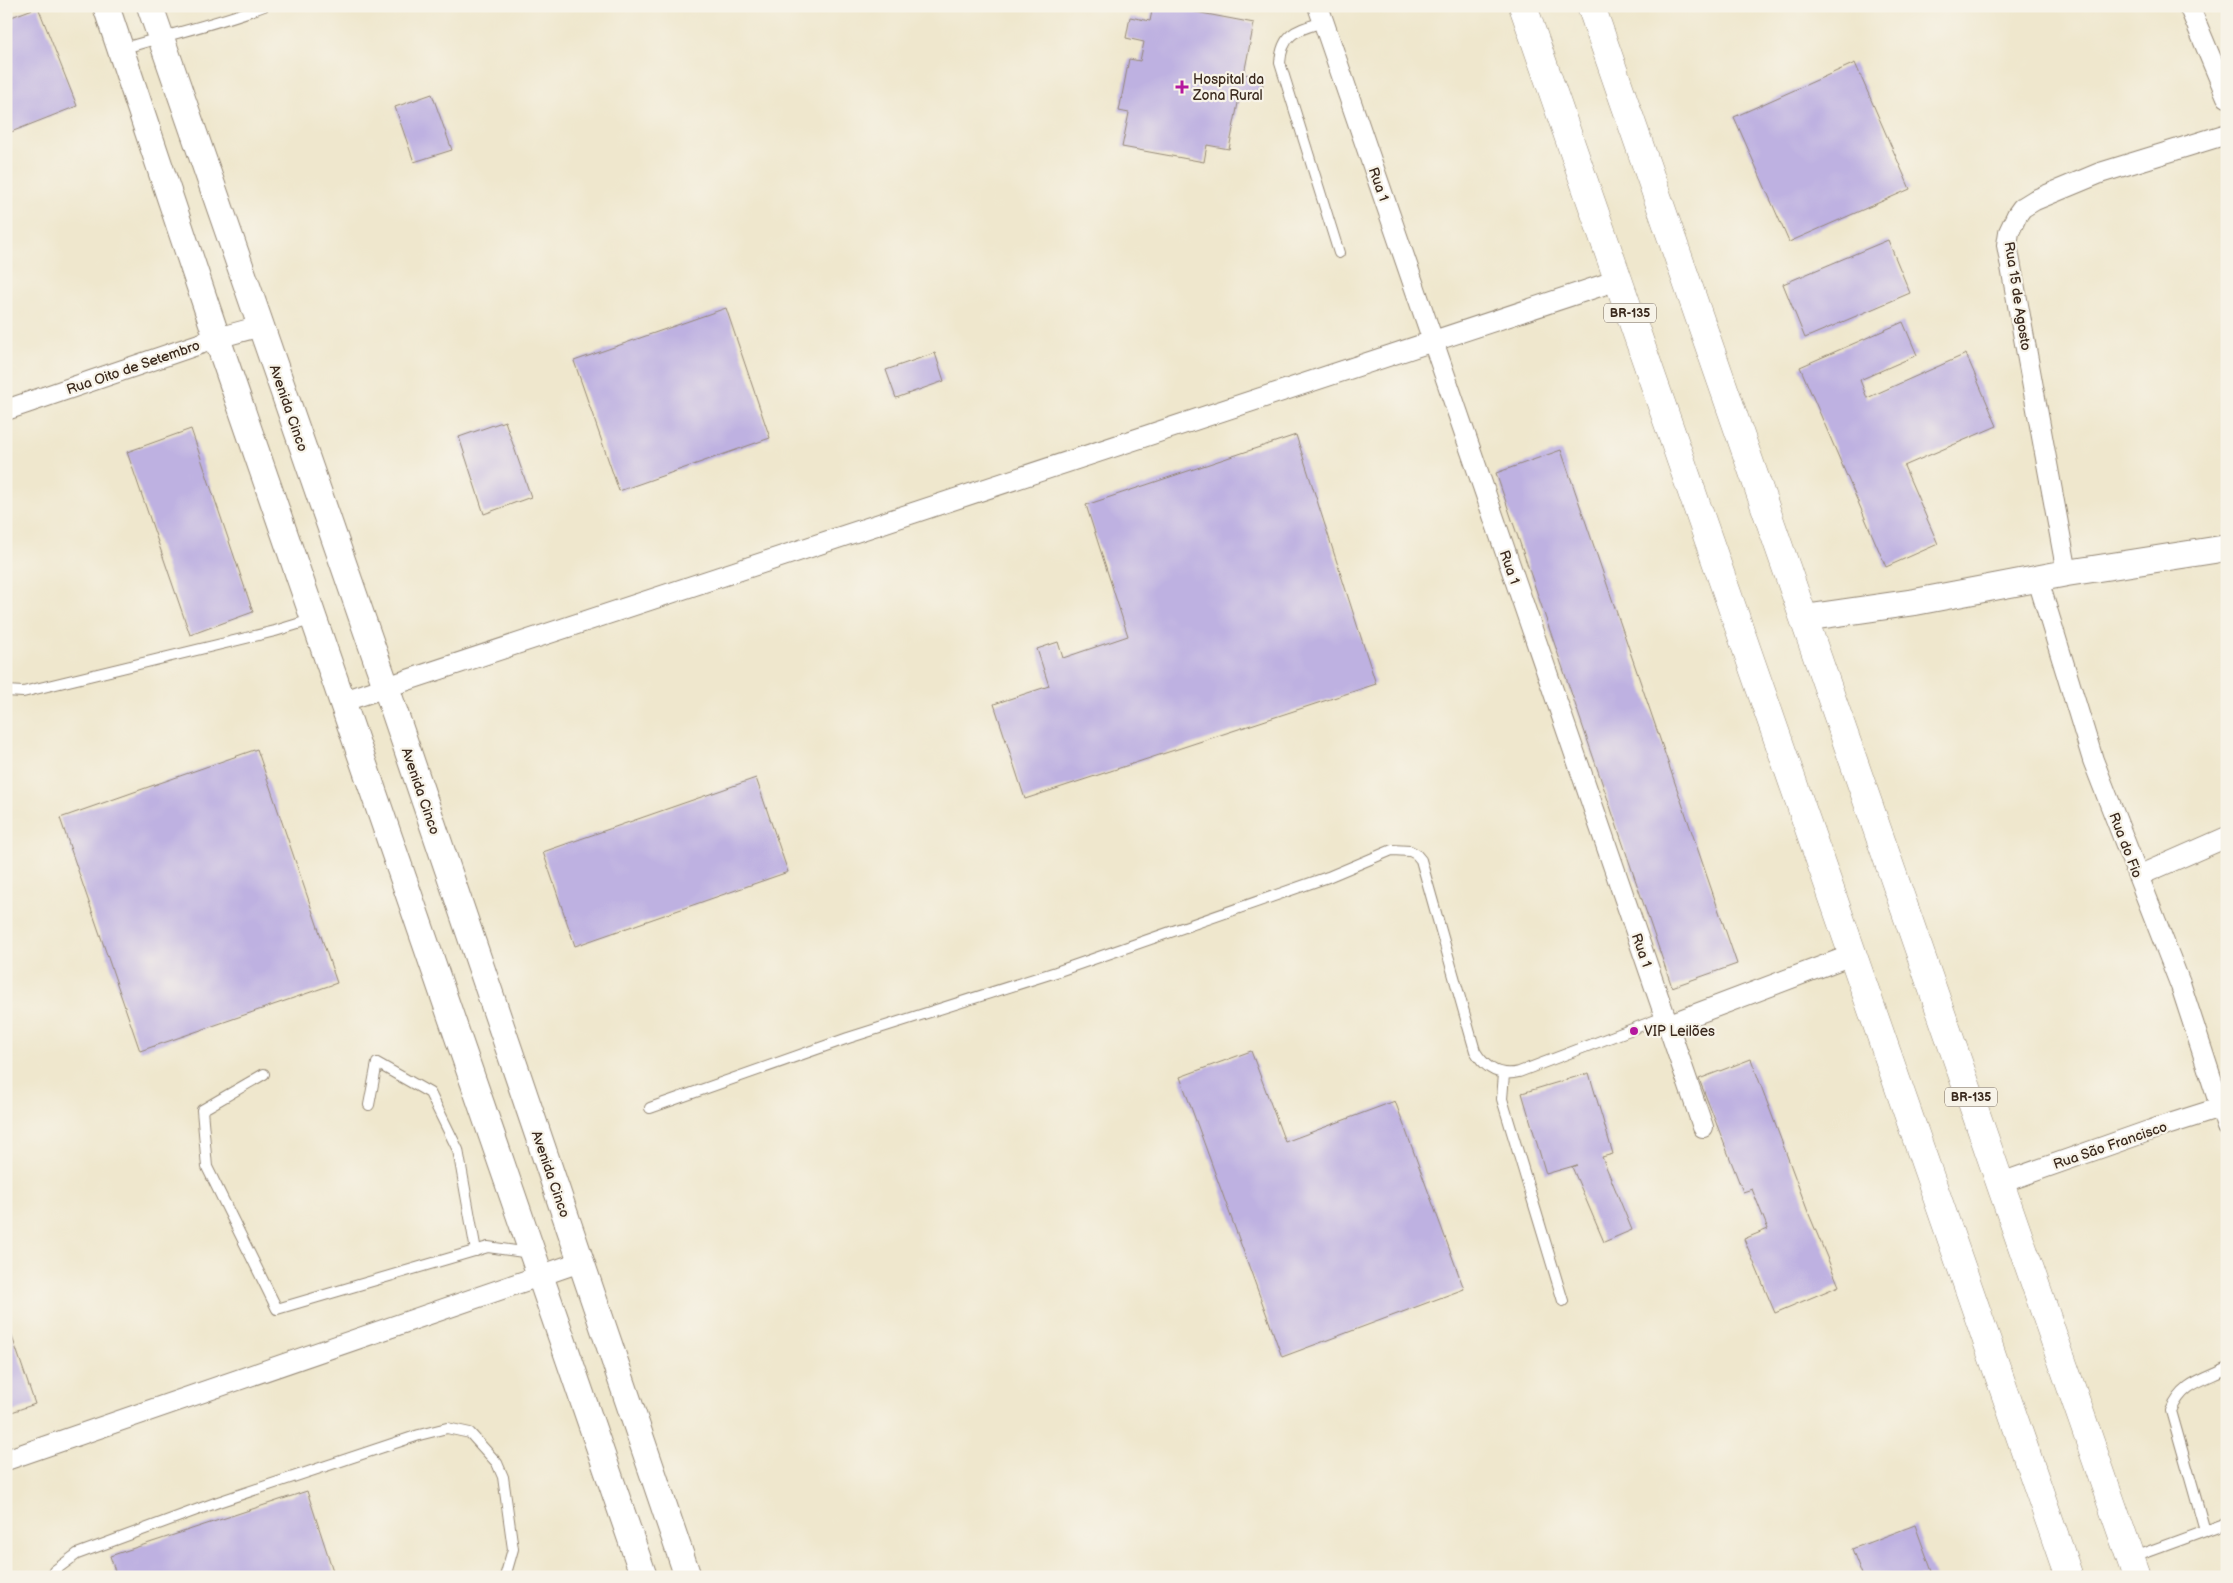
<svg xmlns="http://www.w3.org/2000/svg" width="2233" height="1583" font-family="'Balsamiq Sans',sans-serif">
  <rect width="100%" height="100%" fill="#f7f3e8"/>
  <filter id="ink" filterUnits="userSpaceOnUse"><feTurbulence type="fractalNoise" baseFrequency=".02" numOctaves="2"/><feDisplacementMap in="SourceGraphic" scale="10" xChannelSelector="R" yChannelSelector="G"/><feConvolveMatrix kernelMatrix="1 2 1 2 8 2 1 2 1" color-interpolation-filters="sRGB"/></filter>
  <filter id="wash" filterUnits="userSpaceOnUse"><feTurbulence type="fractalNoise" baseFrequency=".0096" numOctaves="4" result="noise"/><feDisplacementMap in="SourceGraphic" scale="20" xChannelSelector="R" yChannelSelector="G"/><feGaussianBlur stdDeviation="1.12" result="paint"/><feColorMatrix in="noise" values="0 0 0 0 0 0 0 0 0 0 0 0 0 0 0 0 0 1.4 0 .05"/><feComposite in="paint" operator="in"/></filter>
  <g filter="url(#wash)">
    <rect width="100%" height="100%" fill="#efe7cd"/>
    <g id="blocks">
      <path fill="#beb1e1" d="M1153 6H1164L1254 23 1244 74 1264 78 1260 97 1240 93 1229 149 1207 145 1204 162 1122 147 1129 113 1119 111 1129 59 1140 61 1144 42 1126 38 1130 17 1150 21Z
        M38 7 77 106 6 134V19Z
        M1855 63 1910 189 1789 242 1734 117Z
        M432 94 452 150 414 162 395 107Z
        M1888 240 1910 293 1805 338 1783 284Z
        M726 308 770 438 619 491 574 361Z
        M1903 322 1917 355 1860 380 1867 398 1966 354 1997 426 1904 466 1938 544 1886 567 1800 367Z
        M935 353 944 381 896 398 886 370Z
        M505 421 531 497 484 514 459 437Z
        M191 429 253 612 190 635 127 452Z
        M1296 435 1376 684 1025 799 994 704 1049 686 1037 649 1058 642 1063 658 1128 636 1086 505Z
        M1561 450 1737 964 1672 987 1496 473Z
        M257 749 337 983 140 1051 60 818Z
        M756 778 788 872 575 946 543 852Z
        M1251 1051 1285 1142 1395 1101 1464 1289 1282 1357 1180 1077Z
        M1751 1059 1808 1212 1839 1286 1775 1313 1744 1239 1768 1229 1752 1189 1743 1192 1699 1079Z
        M1589 1073 1613 1154 1602 1157 1632 1230 1604 1242 1572 1167 1577 1165 1546 1174 1522 1093Z
        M6 1319 35 1404 6 1414Z
        M307 1491 335 1577H117L110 1556Z
        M1915 1525 1934 1577H1863L1852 1549Z"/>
    </g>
  </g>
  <g filter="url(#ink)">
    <use href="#blocks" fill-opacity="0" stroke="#958876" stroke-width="1"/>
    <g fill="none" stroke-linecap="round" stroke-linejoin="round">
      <defs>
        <path id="service" d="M1323 22C1298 30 1282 32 1280 63L1339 253
          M122 49C169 34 217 24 264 6
          M6 691 23 692 275 631 314 619
          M264 1074 202 1110 207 1167 277 1309 488 1247 530 1253
          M1504 1074 1502 1099 1563 1301
          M369 1105 377 1063 430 1093 458 1150 476 1251
          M650 1108 848 1038 1056 972 1328 877 1392 850 1410 851 1416 854 1421 860 1475 1051C1485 1068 1499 1077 1519 1072L1664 1017
          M2205 1531 2171 1411C2182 1384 2201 1381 2226 1369
          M2131 1558 2227 1523
          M53 1577 54 1571 77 1554 218 1502 419 1435 447 1428 470 1433 497 1463 503 1477 513 1549 505 1577"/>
        <path id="minor" d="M1318 6 1703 1127
          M2189 6 2227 97
          M6 410 217 338 261 326
          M2067 573 2007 245 2009 232 2017 215 2022 208 2035 200 2100 173 2227 134
          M2038 580 2093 760 2181 986 2227 1127
          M344 701 1618 280
          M2138 876 2227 837
          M1667 1025 1852 955
          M2001 1183 2157 1128 2220 1108
          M6 1460 580 1262"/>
        <path id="tertiary" d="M106 6 217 338 644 1577
          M150 6 386 687 688 1577
          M1804 618 1915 602 2067 573 2227 548"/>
        <path id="trunk" d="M1523 6 2069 1577
          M1591 6 2137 1577"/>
      </defs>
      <use href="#service" stroke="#958876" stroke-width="12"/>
      <use href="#minor" stroke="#958876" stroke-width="22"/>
      <use href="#tertiary" stroke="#958876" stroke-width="28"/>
      <use href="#trunk" stroke="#958876" stroke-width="29"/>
      <use href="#service" stroke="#fff" stroke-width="10"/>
      <use href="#minor" stroke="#fff" stroke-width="20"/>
      <use href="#tertiary" stroke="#fff" stroke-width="26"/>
      <use href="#trunk" stroke="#fff" stroke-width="28"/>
    </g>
  </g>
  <g fill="#b5179e" stroke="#f7f3e8" stroke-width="2">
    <path d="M1179.5 79.5h5v5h5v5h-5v5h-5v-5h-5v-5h5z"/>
    <circle cx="1634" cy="1031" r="5"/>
  </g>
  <g text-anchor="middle" stroke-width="4.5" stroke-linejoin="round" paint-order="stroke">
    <g fill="#f7f3e8" stroke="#73665b" stroke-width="1">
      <rect x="1604" y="303.5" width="52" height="19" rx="4"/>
      <rect x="1945" y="1087.5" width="52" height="19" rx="4"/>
    </g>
    <g font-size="12" font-weight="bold" fill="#3b2a1e">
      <text x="1630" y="317">BR-135</text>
      <text x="1971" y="1101">BR-135</text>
    </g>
    <g font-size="14" fill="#3b2a1e" stroke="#f7f3e8" text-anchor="start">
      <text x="1193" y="84">Hospital da<tspan x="1193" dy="16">Zona Rural</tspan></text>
      <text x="1644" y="1036">VIP Leilões</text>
    </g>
    <g font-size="14" fill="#3b2a1e" stroke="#f7f3e8">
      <text transform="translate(1379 184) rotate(71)" y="5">Rua 1</text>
      <text transform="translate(2018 296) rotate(81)" y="5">Rua 15 de Agosto</text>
      <text transform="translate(133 367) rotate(-19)" y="5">Rua Oito de Setembro</text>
      <text transform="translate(289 408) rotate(71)" y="5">Avenida Cinco</text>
      <text transform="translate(1510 567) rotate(71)" y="5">Rua 1</text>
      <text transform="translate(421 791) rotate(71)" y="5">Avenida Cinco</text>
      <text transform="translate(2126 845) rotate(69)" y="5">Rua do Fio</text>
      <text transform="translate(1642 950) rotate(71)" y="5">Rua 1</text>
      <text transform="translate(2110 1145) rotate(-19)" y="5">Rua São Francisco</text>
      <text transform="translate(551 1174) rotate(71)" y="5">Avenida Cinco</text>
    </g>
  </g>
  <rect width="2233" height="1583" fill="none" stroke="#f7f3e8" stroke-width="25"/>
</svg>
